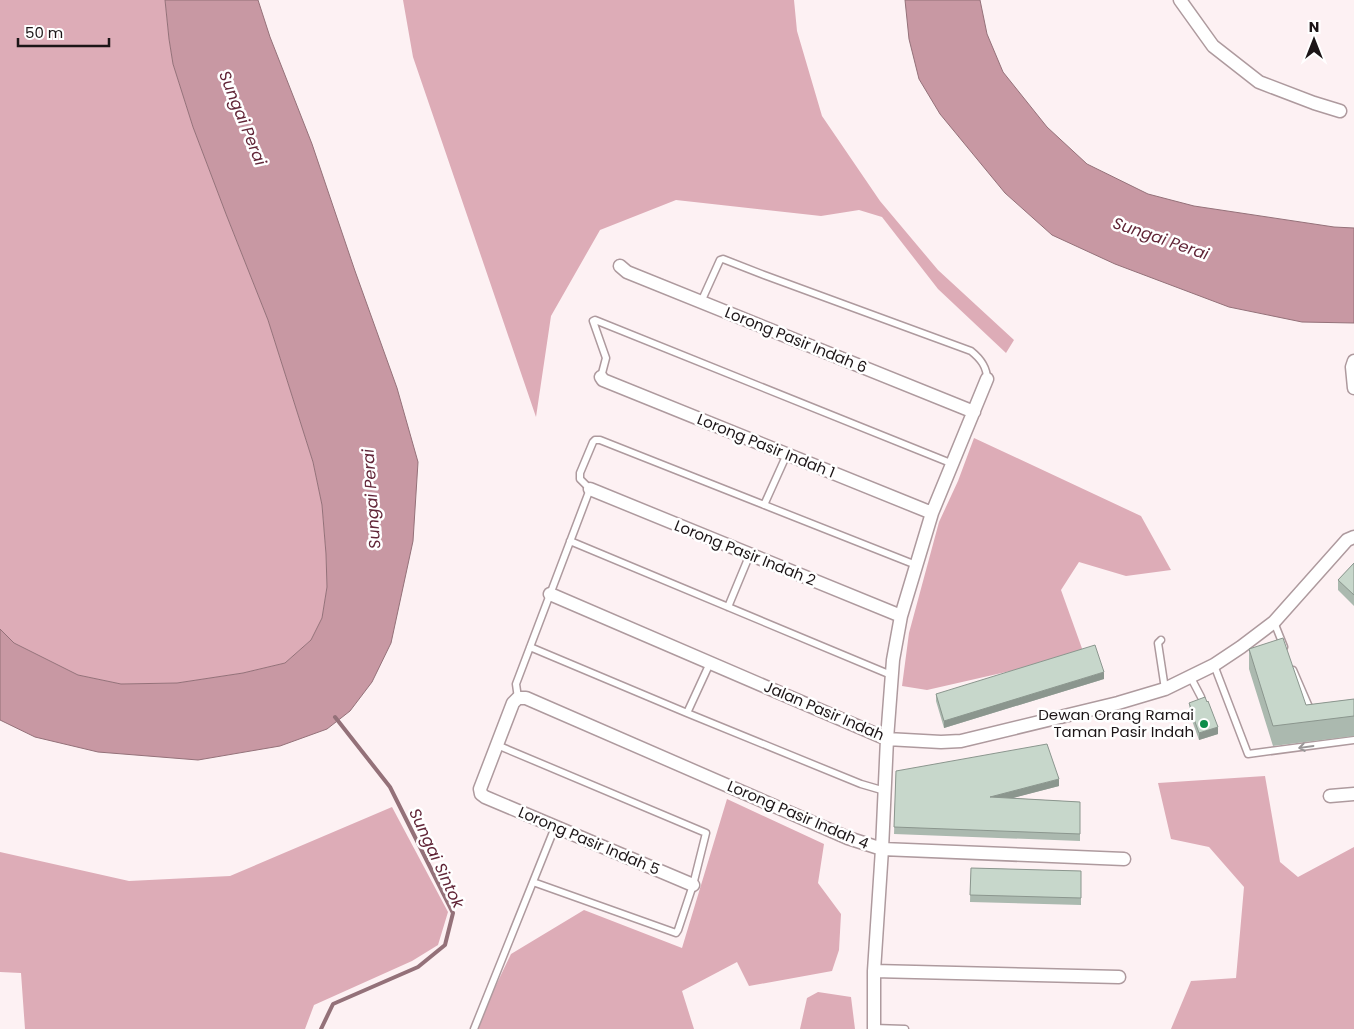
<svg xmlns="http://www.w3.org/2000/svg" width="1354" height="1029" font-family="Poppins,sans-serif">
  <rect width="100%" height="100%" fill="#fdf1f3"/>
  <path fill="#ddacb7" d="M0 0H165L169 39 173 64 193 127 226 214 268 320 313 462 322 505 326 554 327 587 322 618 311 640 285 663 243 673 177 683 121 684 78 675 14 643 0 629Z
    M403 0H794L797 31 822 116 880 201 938 270 1014 340 1006 353 938 289 882 217 859 210 821 216 676 200 600 230 551 316 536 417 413 57Z
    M974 438 1141 516 1171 570 1126 576 1079 562 1061 590 1084 654 927 690 902 686 909 633 939 522 958 481Z
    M1265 776 1280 862 1298 877 1354 847V1029H1171L1191 981 1236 978 1244 887 1209 847 1171 839 1158 783Z
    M727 799 824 844 818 883 841 914 839 950 832 971 749 986 737 962 682 991 694 1029H475L511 954 584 910 682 948Z
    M392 807 448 912 438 945 412 961 314 1005 305 1029H25L21 973 0 972V852L129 881 230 876Z
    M818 992 851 997 855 1029H800L807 998Z"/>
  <path fill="#c898a3" stroke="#947179" d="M165 0H258L270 37 312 144 355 271 397 388 418 462 413 541 391 643 372 682 350 711 327 729 280 746 198 760 98 752 35 737 0 720V629L14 643 78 675 121 684 177 683 243 673 285 663 311 640 322 618 327 587 326 554 322 505 313 462 268 320 226 214 193 127 173 64 169 39Z
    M905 0H980L987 34 1003 72 1047 127 1087 164 1148 194 1194 206 1334 227 1354 228V323L1302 322 1229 307 1115 264 1052 235 1005 193 940 114 919 79 909 39Z"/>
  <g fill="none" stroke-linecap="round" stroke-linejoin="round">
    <path stroke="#947179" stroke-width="4" d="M321 1029 333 1004 418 967 445 945 453 913 390 787 335 717"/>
    <defs>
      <path id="lane" d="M701 302 720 260 723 259 764 275 971 351C981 359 987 367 987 379
        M601 377 606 358 593 321 595 320 953 464
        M764 505 787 454
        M570 541 891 675
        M728 607 750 554
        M1274 622 1284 647
        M1161 640 1158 643 1165 689
        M530 647 687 713 861 784 885 791
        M1214 665 1248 754 1354 740
        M1293 670 1309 707 1313 709
        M1190 676 1201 697
        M518 698 516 684 590 489 580 479V473L593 442 595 440H600L916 565
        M687 713 710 663
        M497 745 706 833 693 885 678 930 676 933 533 882
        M874 1028 905 1029
        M474 1029 555 827"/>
      <path id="street" d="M1180 0 1213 46 1259 82 1314 103 1340 111
        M620 266 627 272 974 412
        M1354 361 1352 367 1354 388
        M601 377 603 380 932 513
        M590 489 901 616
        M550 594 887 739 941 742 961 741 1118 703 1165 689 1214 665 1241 647 1274 622 1347 540 1354 537
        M1330 796 1354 794
        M693 885 485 797 481 794 480 789 513 703 518 698H526L848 838 882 849 1124 859
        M874 971 1119 977
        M874 1029V971L882 849 887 739 893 660 901 616 932 513 987 379"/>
    </defs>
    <use href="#lane" stroke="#ae9a9e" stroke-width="9"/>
    <use href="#street" stroke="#ae9a9e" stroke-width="15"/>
    <use href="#lane" stroke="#fff" stroke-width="6"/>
    <use href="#street" stroke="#fff" stroke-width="12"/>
  </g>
  <path fill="#abb9af" d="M1354 563V606L1338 590V580Z
    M1249 649 1306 705 1354 699V736L1273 746 1249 669Z
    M1104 679 944 728 936 701V694Z
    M1189 703 1218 734 1199 740 1190 715Z
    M896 771 1059 786 1012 798 1080 802V841L894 834Z
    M971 868 1081 871V905L970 902Z"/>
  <path fill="#8b968e" d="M1104 672V679L944 728V721Z
    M1218 727V734L1199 740V733Z
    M1059 779V786L990 804V797Z"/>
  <path fill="#c7d7cb" stroke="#8b968e" d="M1354 563V595L1338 580Z
    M1283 638 1306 705 1354 699V716L1273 726 1249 649Z
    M1095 645 1104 672 944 721 936 694Z
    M1205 697 1207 702 1208 701 1218 727 1199 733 1190 708H1191L1189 703Z
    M1047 744 1059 779 990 797 1080 802V834L894 827 896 771Z
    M971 868 1081 871V898L970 895Z"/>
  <defs><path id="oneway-shaft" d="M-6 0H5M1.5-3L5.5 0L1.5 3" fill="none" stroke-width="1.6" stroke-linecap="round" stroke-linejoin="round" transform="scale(1.25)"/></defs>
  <use stroke="#999697" href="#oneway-shaft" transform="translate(1306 747) rotate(172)"/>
  <circle fill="#0c8d4a" stroke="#fff" stroke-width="2" cx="1204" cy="724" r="5"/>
  <g text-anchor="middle" stroke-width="5" stroke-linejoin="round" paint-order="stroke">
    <g font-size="15" fill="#1c1517" stroke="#fff">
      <text transform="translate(796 340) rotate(22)" y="5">Lorong Pasir Indah 6</text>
      <text transform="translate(766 446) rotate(22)" y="5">Lorong Pasir Indah 1</text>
      <text transform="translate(745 553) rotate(22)" y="5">Lorong Pasir Indah 2</text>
      <text transform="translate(824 711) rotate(23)" y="5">Jalan Pasir Indah</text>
      <text transform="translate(798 815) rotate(23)" y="5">Lorong Pasir Indah 4</text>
      <text transform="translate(589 841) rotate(23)" y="5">Lorong Pasir Indah 5</text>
    </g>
    <g font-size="15" fill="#1c1517" stroke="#fff" text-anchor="end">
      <text x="1194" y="720">Dewan Orang Ramai<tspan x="1194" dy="17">Taman Pasir Indah</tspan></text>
    </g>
    <g font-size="16" font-style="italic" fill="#612537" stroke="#fff">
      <text transform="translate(243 118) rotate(68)" y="6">Sungai Perai</text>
      <text transform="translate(1161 238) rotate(19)" y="6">Sungai Perai</text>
      <text transform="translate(371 499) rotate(-94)" y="6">Sungai Perai</text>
      <text transform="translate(437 858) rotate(65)" y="6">Sungai Sintok</text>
    </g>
  </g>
  <g transform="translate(1314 40)" stroke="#ffffff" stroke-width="4" paint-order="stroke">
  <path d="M0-4L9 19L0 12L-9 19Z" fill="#1c1517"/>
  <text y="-8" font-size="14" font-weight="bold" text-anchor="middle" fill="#1c1517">N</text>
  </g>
  <path d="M18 38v8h91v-8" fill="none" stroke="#1c1517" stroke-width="2.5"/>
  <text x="25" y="38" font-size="15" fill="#1c1517" stroke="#ffffff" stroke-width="4" paint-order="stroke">50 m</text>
</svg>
